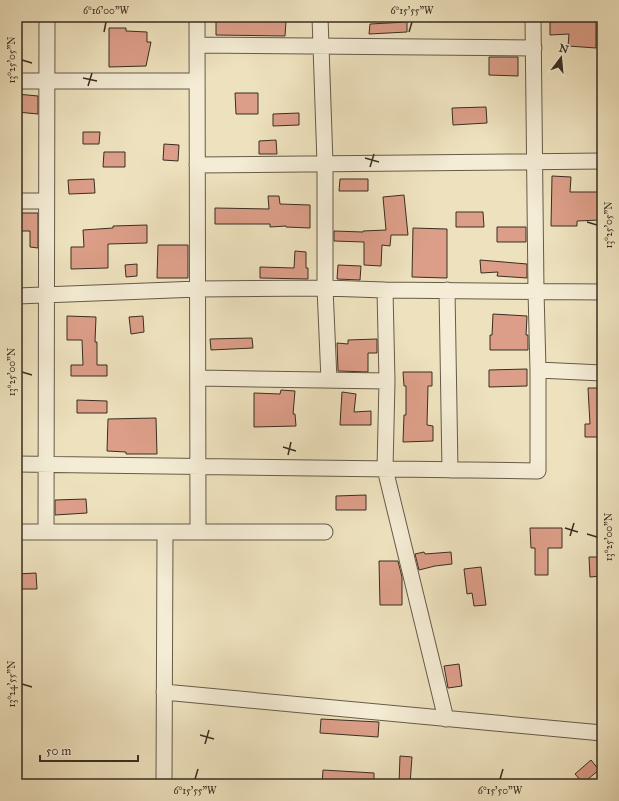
<svg xmlns="http://www.w3.org/2000/svg" width="619" height="801" font-family="'IM FELL Great Primer',serif">
  <rect width="100%" height="100%" fill="#eee2be"/>
  <filter id="stains"><feTurbulence type="fractalNoise" baseFrequency=".005" numOctaves="4"/><feColorMatrix values="0 0 0 0 .2 0 0 0 0 .09 0 0 0 0 .02 0 0 0 .5 -.17"/></filter>
  <radialGradient id="worn" r=".72"><stop offset=".6" stop-color="#630" stop-opacity="0"/><stop offset="1" stop-color="#630" stop-opacity=".3"/></radialGradient>
  <path fill="#dc9e88" stroke="#392e22" d="M216 17 256 18V20L286 21 285 36 216 35Z
    M596 20V48L568 46 569 34 550 35V22Z
    M407 22V32L369 34 370 24Z
    M109 28H126V31L147 32V42H151L146 66 109 67Z
    M489 57H518V76L489 75Z
    M235 93H258V114H236Z
    M17 94 38 96V114L17 112Z
    M486 107 487 123 453 125 452 108Z
    M299 113V125L273 126V114Z
    M83 132H100L99 144H83Z
    M276 140 277 154H259V141Z
    M164 144 179 145 178 161 163 160Z
    M104 152H125V167H103Z
    M552 176 571 177 570 192H598L600 220 577 221V226H551Z
    M94 179 95 193 69 194 68 180Z
    M340 179H368V191H339Z
    M404 195 408 235H391L390 246 382 245 381 266 364 265V242L334 241V231L363 232V231L386 230 383 197Z
    M268 196H279L280 204 310 205V228L286 227V226L270 227V224H215V208L269 209Z
    M456 212H483L484 227H456Z
    M17 213H38V248L30 247V231H17Z
    M147 225V243L108 244V268L71 269V247H84L83 230 113 228V226Z
    M497 227H526V242H497Z
    M413 228 447 229V278L412 277Z
    M158 245H188V278H157Z
    M295 251 306 252V268H308V279L260 278V267L294 268Z
    M480 260 527 264V278L497 276 498 272 481 273Z
    M137 264V276L126 277 125 265Z
    M338 265 361 266 360 280 337 279Z
    M493 314 527 316 526 335H528V350H490V335H492Z
    M67 316 96 317 95 342H97V365H107V376H71V365H83L82 340H67Z
    M143 316 144 332 131 334 129 317Z
    M252 338 253 348 211 350 210 339Z
    M377 339V353H368V372L338 371 337 343 348 344V340Z
    M527 369V386L489 387V370Z
    M403 372H432V386H428L427 425 433 426V441L403 442 404 415H406V386H404Z
    M588 388H602V437H585V424H590Z
    M281 390 295 391 293 414H295L296 426 254 427V393L280 394Z
    M342 392 356 394 354 412 371 411V425H340Z
    M77 400 107 401V413H77Z
    M156 418 157 454H126V452L107 451 108 419Z
    M366 495V510H336V496Z
    M86 499 87 513 55 515V500Z
    M530 528H562V548H548V575H535V548H531Z
    M424 552 425 554 451 552 452 564 435 566 419 570 415 554Z
    M589 557H602V576L590 577Z
    M379 561H398L402 577V605H380Z
    M481 567 486 605 474 606 472 593 467 594 464 569Z
    M36 573 37 589H17V574Z
    M459 664 462 686 448 688 444 666Z
    M321 719 379 722 378 737 320 733Z
    M400 756 412 757 410 784H399Z
    M591 760 599 770 583 783 575 774Z
    M323 770 374 773V784H322Z"/>
  <g fill="none" stroke-linecap="round" stroke-linejoin="round">
    <defs>
      <path id="street" d="M197 17 198 532
        M320 17 325 163V288L329 380
        M197 45 534 48
        M17 81H197
        M197 165 602 161
        M17 201H46
        M385 290 387 381 385 469 446 719
        M447 290 450 470
        M17 296 198 289 325 288 385 290 602 292
        M538 370 602 373
        M198 378 387 381
        M17 464 538 471V370L536 291 533 17
        M46 531 47 17
        M17 532H325
        M164 692 602 733
        M164 784 165 532"/>
    </defs>
    <use href="#street" stroke="#665b49" stroke-width="17"/>
    <use href="#street" stroke="#f4ecd5" stroke-width="15"/>
  </g>
  <path fill="none" stroke="#392e22" stroke-width="1.5" d="M104 32 106 22M409 32 412 22M22 60 32 63M83 78 97 81M88 86 92 73M365 158 379 162M370 167 374 154M587 222 597 225M22 372 32 375M283 447 296 451M288 455 291 442M565 528 578 532M587 534 597 537M570 536 574 523M22 684 32 687M200 735 214 739M205 744 209 730M195 779 198 769M500 779 503 769"/>
  <rect width="619" height="801" fill="none" stroke="#eee2be" stroke-width="44"/>
  <g transform="translate(561 58) rotate(16)" stroke="#f4ecd5" stroke-width="3" paint-order="stroke">
  <path d="M0-3L7 15L0 10L-7 15Z" fill="#392e22"/>
  <text y="-6" font-size="11" font-weight="bold" text-anchor="middle" fill="#392e22">N</text>
  </g>
  <path d="M40 755v6h98v-6" fill="none" stroke="#392e22" stroke-width="2"/>
  <text x="46" y="755" font-size="12" fill="#392e22" stroke="#f4ecd5" stroke-width="3" paint-order="stroke">50 m</text>
  <rect x="22" y="22" width="575" height="757" fill="none" stroke="#392e22" stroke-width="1.5"/>
  <g font-size="10" text-anchor="middle" fill="#392e22">
    <text x="106" y="14">6°16'00"W</text>
    <text x="412" y="14">6°15'55"W</text>
    <text transform="translate(11 60) rotate(-90)" y="4">13°25'05"N</text>
    <text transform="translate(608 225) rotate(-90)" y="4">13°25'05"N</text>
    <text transform="translate(11 372) rotate(-90)" y="4">13°25'00"N</text>
    <text transform="translate(608 537) rotate(-90)" y="4">13°25'00"N</text>
    <text transform="translate(11 684) rotate(-90)" y="4">13°24'55"N</text>
    <text x="195" y="794">6°15'55"W</text>
    <text x="500" y="794">6°15'50"W</text>
  </g>
  <rect width="100%" height="100%" filter="url(#stains)"/>
  <rect width="100%" height="100%" fill="url(#worn)"/>
</svg>
